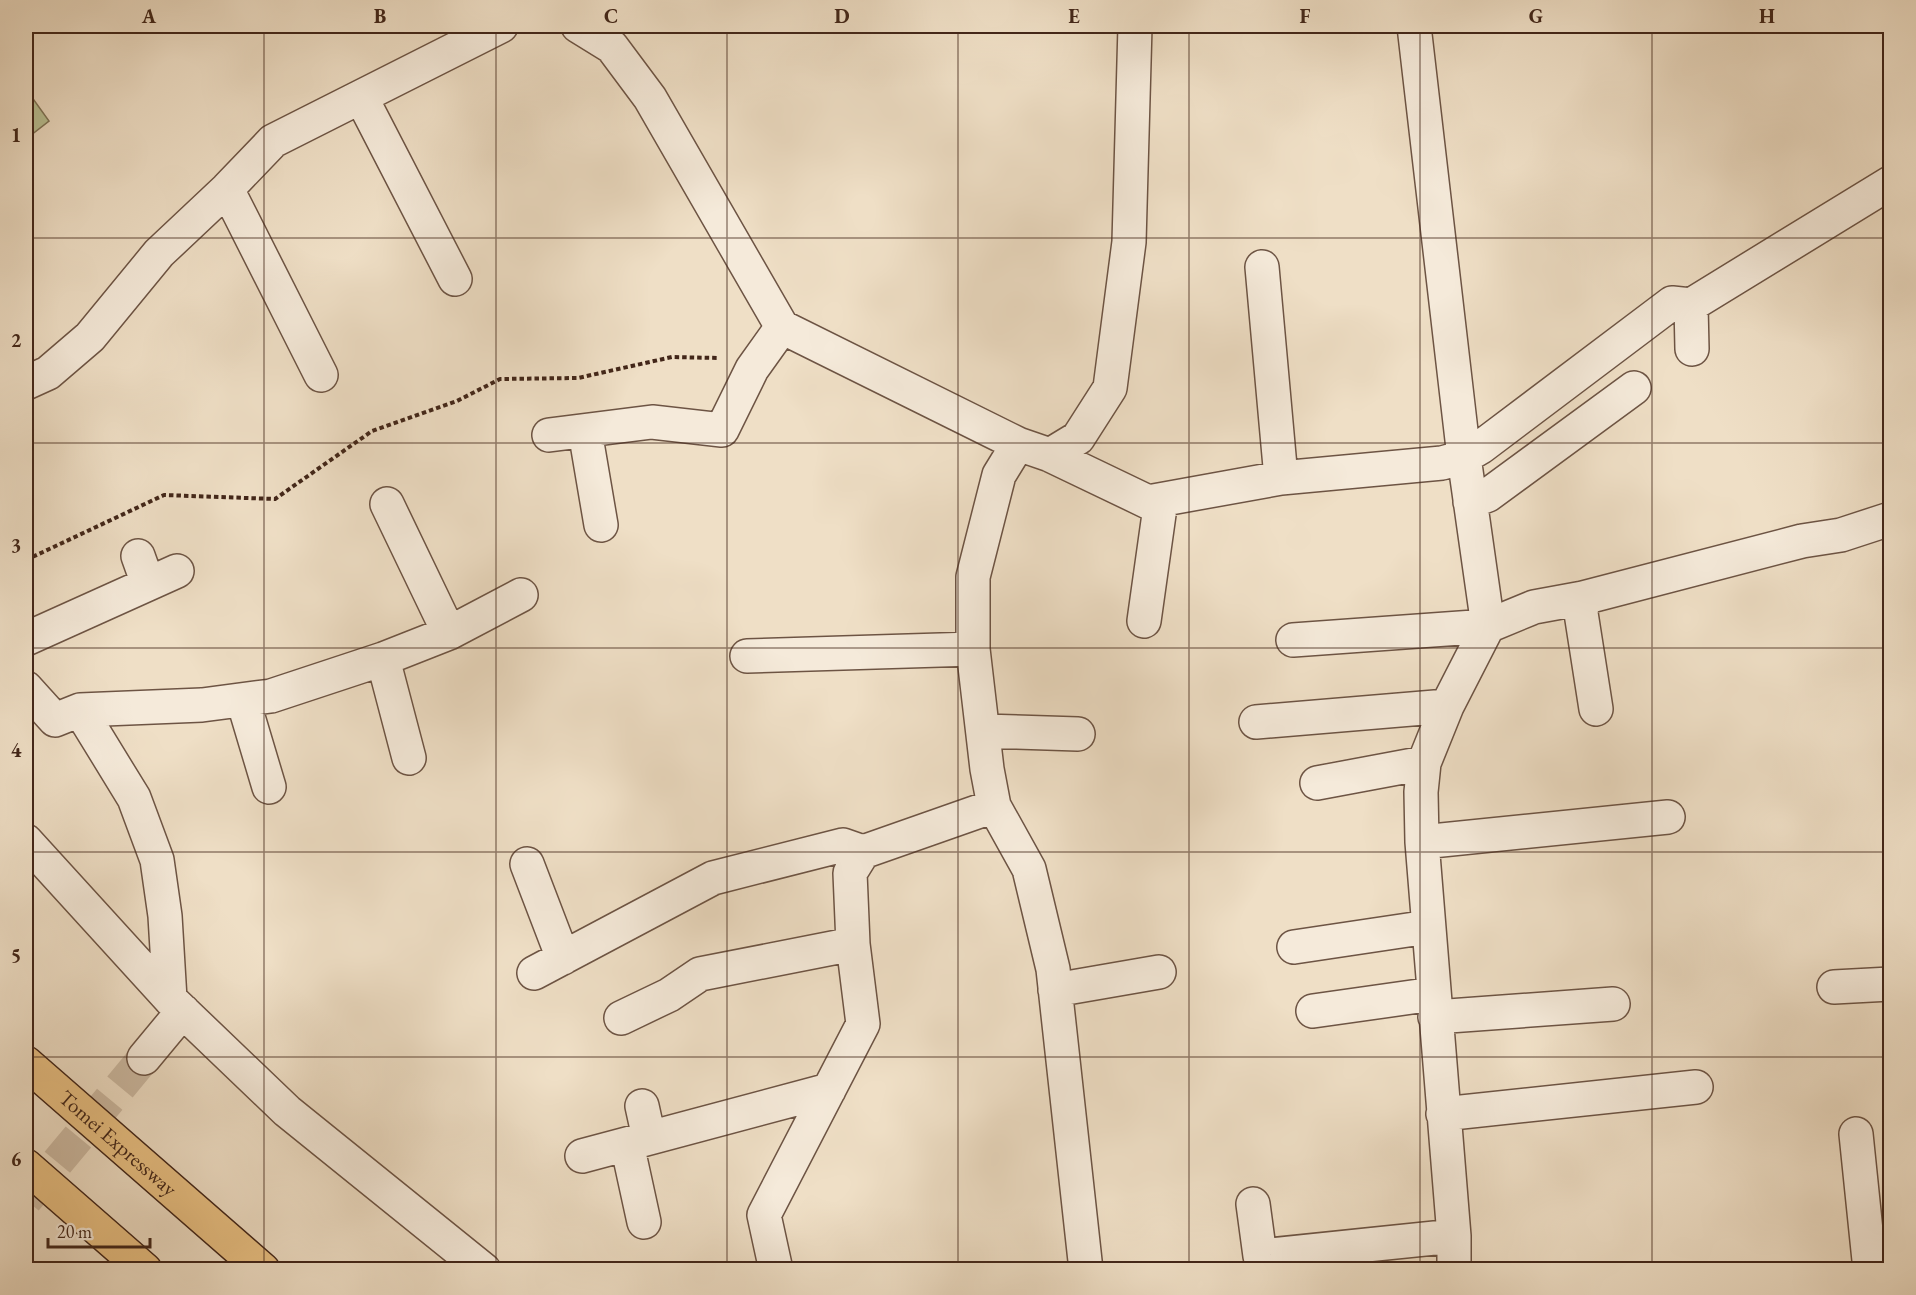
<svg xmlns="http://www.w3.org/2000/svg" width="1916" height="1295" font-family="'EB Garamond',serif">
  <rect width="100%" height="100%" fill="#efdfc6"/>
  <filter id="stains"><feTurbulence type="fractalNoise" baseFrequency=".00333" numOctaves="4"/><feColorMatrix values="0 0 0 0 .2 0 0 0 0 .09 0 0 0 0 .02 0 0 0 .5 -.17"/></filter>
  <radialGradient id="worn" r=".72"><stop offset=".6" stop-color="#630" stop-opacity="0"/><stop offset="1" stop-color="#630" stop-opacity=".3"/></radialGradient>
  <path fill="#b9c295" stroke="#7e7457" stroke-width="1.5" d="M26 89 49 121 26 139Z"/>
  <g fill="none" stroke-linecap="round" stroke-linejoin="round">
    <path stroke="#ccbaa3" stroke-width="33" stroke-dasharray="33 16" stroke-linecap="butt" d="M26 1200 144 1058"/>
    <defs>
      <path id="minor" d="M578 26 612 47 650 98 782 327 1018 444 1050 455 1148 502 1281 478 1442 463 1464 457 1481 447 1672 303 1691 305 1890 183
        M1414 26 1464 457 1488 626 1447 706 1424 763 1421 792 1422 842 1454 1236V1270
        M361 97 455 279
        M227 189 321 375
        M1262 267 1281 478
        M1691 305 1692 349
        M26 383 48 373 90 337 159 253 227 189 273 141 501 26
        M585 431 601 525
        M549 435 652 422 722 430 752 369 782 327
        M1018 444 999 475 973 577V649L987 769 994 806 1029 869 1053 969 1086 1270
        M1050 455 1078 438 1110 388 1129 242 1135 26
        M1470 502 1488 495 1634 388
        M387 504 449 633
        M138 556 148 584
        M1583 598 1581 613 1596 709
        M1144 621 1161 500
        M26 639 177 571
        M1293 640 1488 626 1534 607 1583 598 1802 541 1841 535 1890 519
        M747 656 973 649
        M383 659 409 758
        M26 688 55 720 80 710 202 705 271 696 383 659 449 633 521 595
        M243 700 269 787
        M80 710 134 798 157 860 165 916 170 999
        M1256 722 1447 706
        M983 731 1078 734
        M1317 783 1424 763
        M26 841 170 999 287 1111 484 1270
        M1422 842 1668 817
        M527 864 563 958
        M1294 947 1428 927
        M534 973 713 878 843 845 863 852
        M1834 987 1890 984
        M1055 990 1159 972
        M1313 1011 1433 994
        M1435 1017 1613 1004
        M621 1018 669 995 700 974 853 944
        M144 1058 183 1011
        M642 1106 649 1138
        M1443 1114 1696 1087
        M1856 1134 1870 1270
        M627 1144 644 1222
        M582 1156 829 1090
        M1253 1204 1260 1256 1454 1236
        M776 1270 764 1215 863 1024 853 944 850 873 863 852 994 806"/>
      <g id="highway">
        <path id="s1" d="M26 1063 263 1270"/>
        <path d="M26 1166 145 1270"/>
      </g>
    </defs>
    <use href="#minor" stroke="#6d5444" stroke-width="36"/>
    <use href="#highway" stroke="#422619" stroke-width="36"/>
    <path stroke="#422619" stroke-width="4" stroke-dasharray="4.5 3" stroke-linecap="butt" d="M26 560 164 495 275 499 372 431 457 401 500 379 578 378 672 357 719 358"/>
    <use href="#minor" stroke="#f5eada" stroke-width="33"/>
    <use href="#highway" stroke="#e8c083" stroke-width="33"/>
  </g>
  <path fill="none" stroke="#422619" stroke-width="1.5" stroke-opacity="0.55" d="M264 26V1270M496 26V1270M727 26V1270M958 26V1270M1189 26V1270M1420 26V1270M1652 26V1270M26 238H1890M26 443H1890M26 648H1890M26 852H1890M26 1057H1890"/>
  <g text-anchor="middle" stroke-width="4.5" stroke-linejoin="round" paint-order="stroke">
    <g font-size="21" fill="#422619" stroke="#f5eada">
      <text dy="7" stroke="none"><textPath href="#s1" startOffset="122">Tomei Expressway</textPath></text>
    </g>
  </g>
  <rect width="1916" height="1295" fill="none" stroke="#efdfc6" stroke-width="66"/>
  <path d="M48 1238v9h102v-9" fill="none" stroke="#422619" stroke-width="3"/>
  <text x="57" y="1238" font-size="18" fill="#422619" stroke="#f5eada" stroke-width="4.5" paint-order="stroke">20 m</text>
  <rect x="33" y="33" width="1850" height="1229" fill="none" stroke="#422619" stroke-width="2"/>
  <g font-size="20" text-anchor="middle" font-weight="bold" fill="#422619">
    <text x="149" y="23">A</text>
    <text x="380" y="23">B</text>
    <text x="611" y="23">C</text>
    <text x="842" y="23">D</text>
    <text x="1074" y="23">E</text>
    <text x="1305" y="23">F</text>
    <text x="1536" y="23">G</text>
    <text x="1767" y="23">H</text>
    <text x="16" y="142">1</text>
    <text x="16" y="347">2</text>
    <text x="16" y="552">3</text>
    <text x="16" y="757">4</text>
    <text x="16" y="962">5</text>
    <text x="16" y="1166">6</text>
  </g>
  <rect width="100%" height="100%" filter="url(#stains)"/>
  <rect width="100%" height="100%" fill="url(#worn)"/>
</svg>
